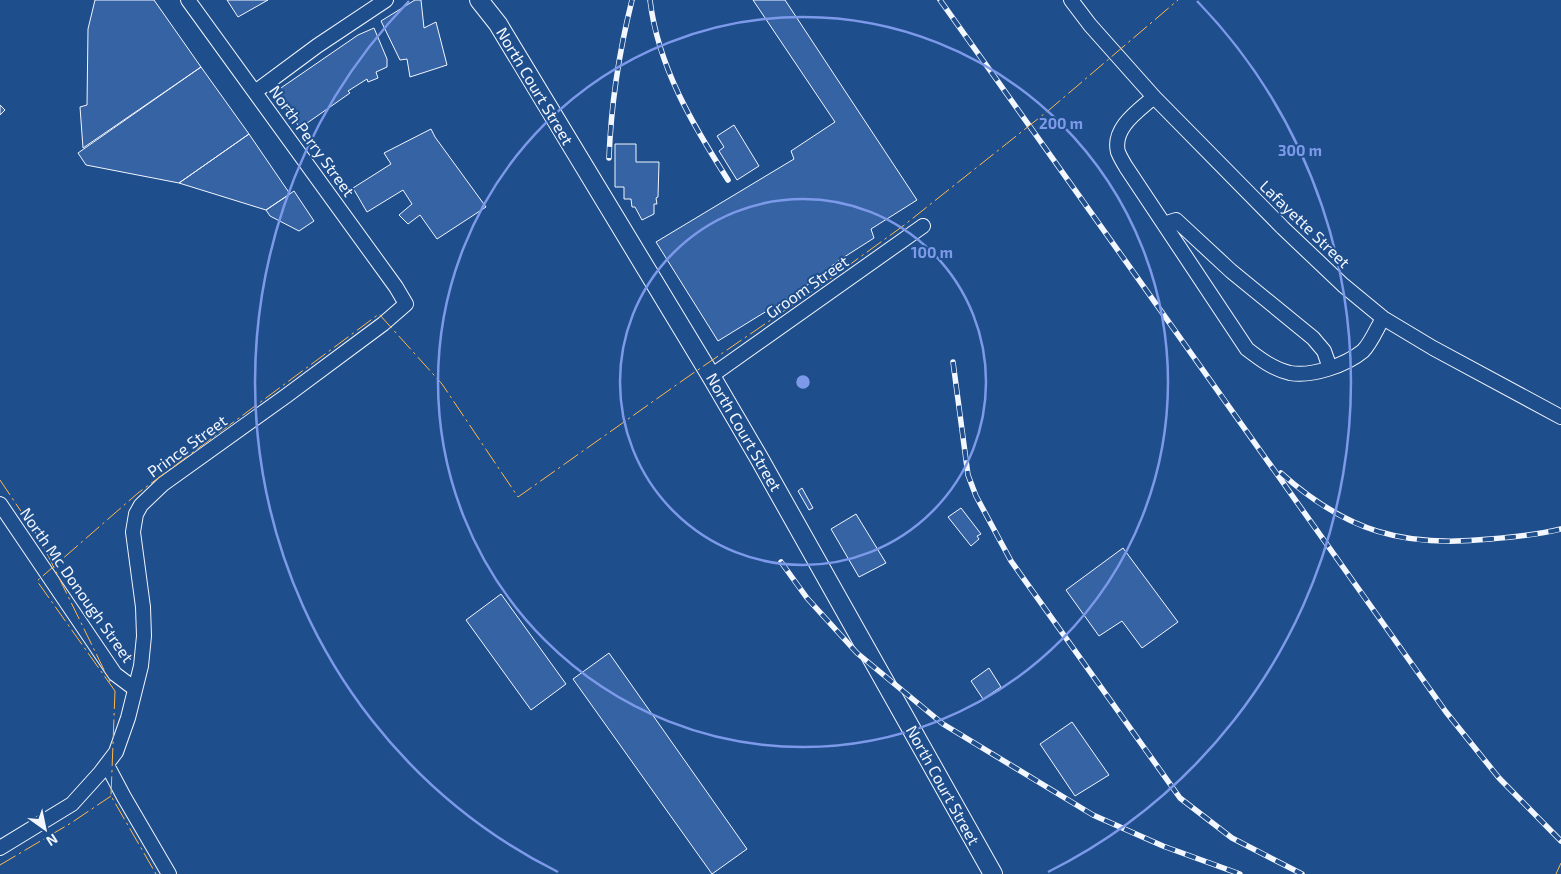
<svg xmlns="http://www.w3.org/2000/svg" width="1561" height="874" font-family="'Exo 2',sans-serif">
  <rect width="100%" height="100%" fill="#1f4e8c"/>
  <path fill="#3563a3" stroke="#f2f6ff" d="M95 0H154L201 67 83 148 80 107 87 105 88 29Z
    M227 0H268L238 17Z
    M415 0H421L424 28 436 22 447 65 410 77 407 59 400 60 381 21Z
    M753 0H785L917 200 871 229 874 238 838 261 801 290 718 341 656 242 794 159 791 151 835 122Z
    M374 28 387 59V67L376 72 378 78 368 82 367 79 348 91 350 93 300 128 275 92 358 35Z
    M201 67 249 134 179 183 86 165 78 153Z
    M0 105 5 110 0 115Z
    M734 125 759 166 737 180 719 151 724 147 717 136Z
    M431 129 435 137 486 207 437 239 420 215 408 224 399 215 412 204 403 190 367 212 353 188 391 164 384 153Z
    M249 134 290 194 266 210 179 183Z
    M615 144H636V162H659L658 197 656 198 657 204H654V214L642 220 635 207H632L631 199H624V187H615Z
    M294 191 314 221 299 231 270 216 266 210Z
    M802 488 813 508 809 510 798 491Z
    M961 508 981 534 977 536 979 539 971 546 948 517Z
    M856 514 886 563 859 577 831 529Z
    M1123 548 1178 622 1142 648 1122 621 1099 636 1066 590Z
    M501 594 566 684 531 710 466 620Z
    M609 653 747 849 712 874 573 679Z
    M989 668 1001 687 983 699 971 681Z
    M1072 722 1109 775 1075 796 1040 744Z"/>
  <g fill="none" stroke-linecap="round" stroke-linejoin="round">
    <defs>
      <path id="minor" d="M1071 0 1090 25 1154 97 1283 228 1343 285 1383 318 1433 348 1561 417
        M255 92 317 46 386 0
        M1154 97C1138 111 1112 128 1118 152 1120 157 1123 162 1126 167L1247 349C1260 359 1273 369 1290 373 1312 377 1346 365 1363 351 1371 343 1377 328 1383 318
        M1164 224 1176 220 1231 271 1313 338 1324 351 1330 368
        M711 376 923 226
        M0 504 115 674 135 689
        M107 765 124 797 169 874
        M0 848 72 804 100 773 116 752 128 718 141 666 144 636 143 607 133 532 136 514 141 505 163 484 286 396 383 324 406 304 396 287 188 0"/>
      <path id="major" d="M479 0 498 24 711 376 759 458 993 874"/>
    </defs>
    <use href="#minor" stroke="#f2f6ff" stroke-width="16"/>
    <use href="#major" stroke="#f2f6ff" stroke-width="20"/>
    <use href="#minor" stroke="#1f4e8c" stroke-width="14"/>
    <use href="#major" stroke="#1f4e8c" stroke-width="18"/>
    <defs>
      <path id="rail" d="M650 0C658 67 693 125 728 180
        M940 0 1446 712 1499 778 1561 841
        M609 158C611 104 619 52 632 0
        M953 362 968 475 976 496 1011 561 1180 798 1232 838 1302 874
        M1281 473C1346 531 1403 548 1490 539 1514 537 1537 535 1561 529
        M781 562 807 598 857 653 943 724 1093 815 1163 846 1240 874"/>
    </defs>
    <use href="#rail" stroke="#f2f6ff" stroke-width="5.5"/>
    <use href="#rail" stroke="#1f4e8c" stroke-width="4" stroke-dasharray="11" stroke-linecap="butt"/>
    <path stroke="#ffb74d" stroke-width="1" stroke-dasharray="18 4 2.5 4" stroke-linecap="butt" d="M0 480 41 541 110 682
      M115 691 37 581 138 493 379 314 442 384 518 497 689 376 816 289 903 226 1049 110 1178 0
      M115 691 111 796 156 874
      M0 865 71 823 111 796
      M1556 874 1561 863"/>
  </g>
  <g fill="none" stroke="#7d9aea" stroke-width="2.5">
    <circle cx="803" cy="382" r="183"/>
    <circle cx="803" cy="382" r="365"/>
    <path d="M558 872A548 548 0 0 1 409 1M1197 1A548 548 0 0 1 1048 872"/>
  </g>
  <g text-anchor="middle" stroke-width="4" stroke-linejoin="round" paint-order="stroke">
    <g font-size="16" fill="#f2f6ff" stroke="#1f4e8c">
      <text transform="translate(535 86) rotate(59)" y="6">North Court Street</text>
      <text transform="translate(312 141) rotate(54)" y="6">North Perry Street</text>
      <text transform="translate(1305 224) rotate(44)" y="6">Lafayette Street</text>
      <text transform="translate(807 287) rotate(-35)" y="6">Groom Street</text>
      <text transform="translate(744 432) rotate(60)" y="6">North Court Street</text>
      <text transform="translate(187 446) rotate(-36)" y="6">Prince Street</text>
      <text transform="translate(77 585) rotate(55)" y="6">North Mc Donough Street</text>
      <text transform="translate(943 785) rotate(61)" y="6">North Court Street</text>
    </g>
  </g>
  <circle cx="803" cy="382" r="8" fill="#7d9aea" stroke="#1f4e8c" stroke-width="2.5"/>
  <g font-size="15" text-anchor="middle" font-weight="bold" fill="#7d9aea" stroke="#1f4e8c" stroke-width="4" stroke-linejoin="round" paint-order="stroke">
    <text x="1061" y="129">200 m</text>
    <text x="1300" y="156">300 m</text>
    <text x="932" y="258">100 m</text>
  </g>
  <g transform="translate(45 829) rotate(147)" stroke="#1f4e8c" stroke-width="4" paint-order="stroke">
  <path d="M0-4L9 19L0 12L-9 19Z" fill="#f2f6ff"/>
  <text y="-8" font-size="14" font-weight="bold" text-anchor="middle" fill="#f2f6ff">N</text>
  </g>
</svg>
